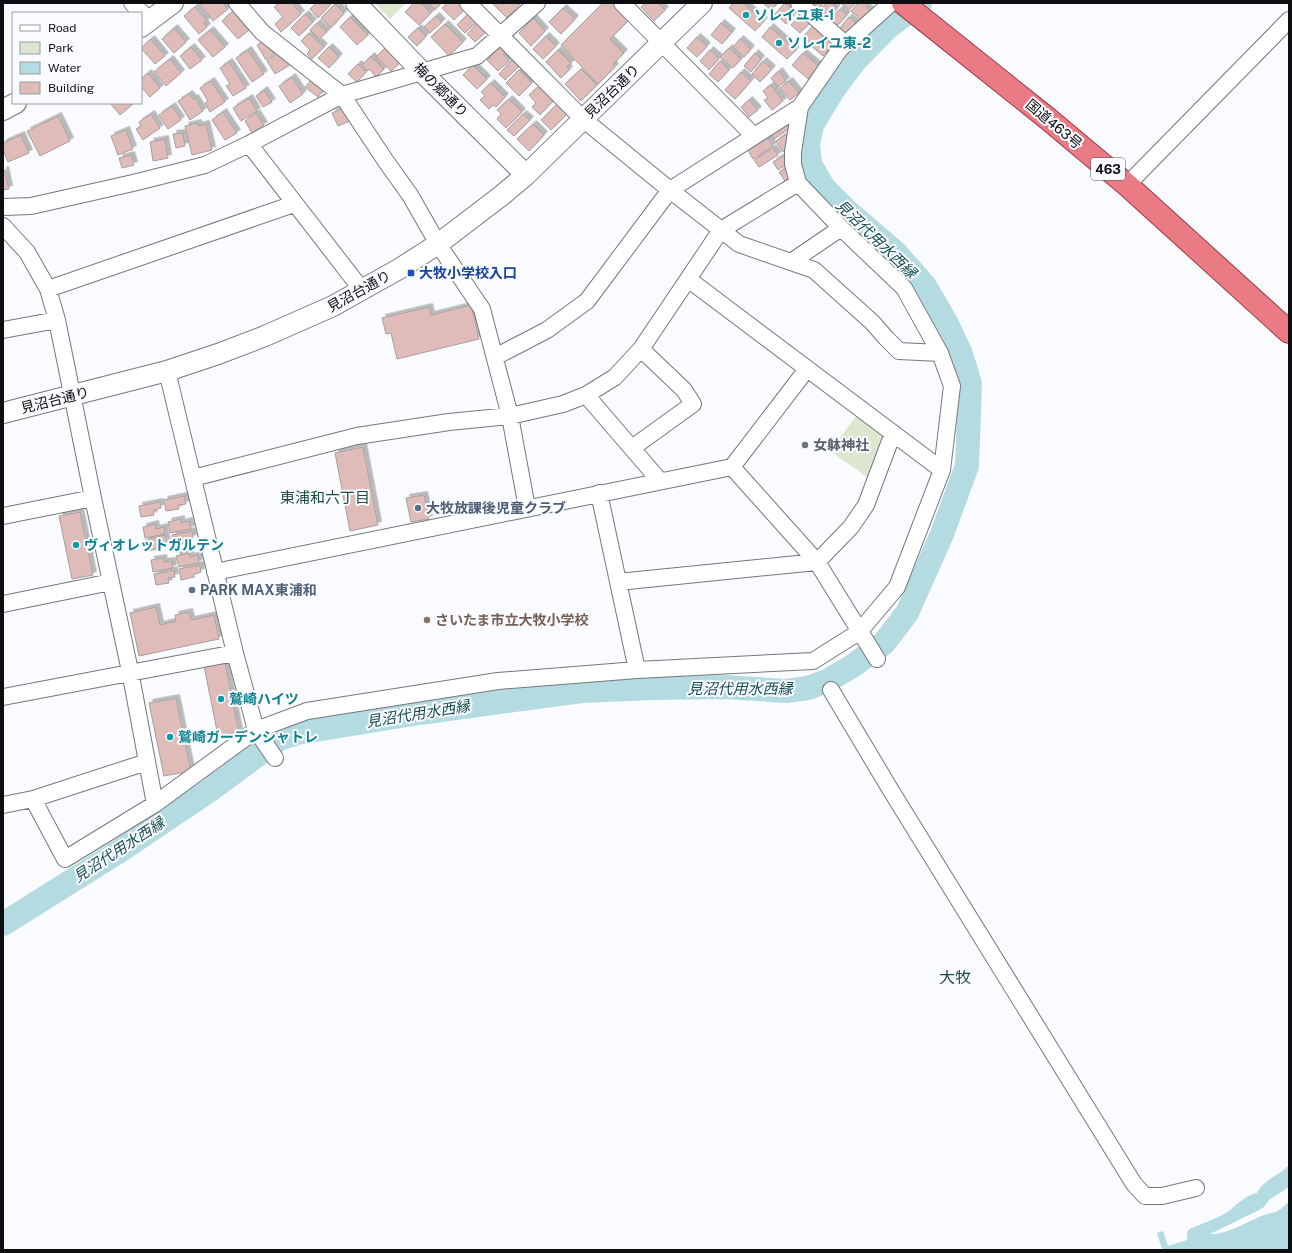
<svg xmlns="http://www.w3.org/2000/svg" width="1292" height="1253" font-family="'Public Sans','Noto Sans JP',sans-serif">
  <defs>
    <filter id="shadow"><feDropShadow dx="3.5" dy="-3.5" stdDeviation="0" flood-color="#0004"/></filter>
  </defs>
  <rect width="100%" height="100%" fill="#f9fbfe"/>
  <path fill="#dde7cf" d="M374 3H406L390 19Z
    M857 415 884 435 870 479 830 451Z"/>
  <path fill="#b4dbe1" d="M1289 1165V1187L1269 1200 1264 1207 1257 1211 1210 1234C1227 1235 1248 1221 1264 1215 1269 1213 1275 1213 1279 1210 1283 1208 1286 1204 1289 1201V1250H1160L1162 1249 1157 1233 1163 1231 1168 1246 1187 1240V1235L1188 1230C1200 1224 1214 1220 1226 1213 1236 1206 1245 1195 1257 1193 1263 1180 1280 1175 1289 1165Z"/>
  <g fill="none" stroke-linecap="round" stroke-linejoin="round">
    <path stroke="#b4dbe1" stroke-width="24" d="M3 924 121 850 210 790 279 739 297 733 419 713 582 691 653 688 724 687 786 691 808 688 827 681 854 665 884 643 907 613 942 534 967 466 970 384 961 354 947 324 925 286 895 252 846 210 824 188 810 164 808 144 812 125 833 90 854 62 887 28 920 3"/>
  </g>
  <path fill="#e0bcb9" stroke="#a79e9e" filter="url(#shadow)" d="M199 3H223L228 9 213 21Z
    M279 3H292L301 14 281 32 275 24 283 17 274 7Z
    M316 3H328L330 5 318 18 310 9Z
    M414 3H421L431 13 419 25 405 12Z
    M428 3H441L435 10Z
    M447 3H463L467 7 454 20 442 8Z
    M494 3H517L519 5 507 18 493 4Z
    M603 3H612L629 20 610 39 624 53 613 64 615 67 598 84 561 45Z
    M645 3H658L665 10 654 21 641 7Z
    M733 3H743L764 21 755 31 729 8Z
    M763 3H778L771 10Z
    M785 3 796 12 786 24 775 14Z
    M810 3H823L818 10Z
    M827 3H832L837 8 828 19 819 11Z
    M843 3H855L849 10 842 4Z
    M858 3H869L866 7 871 11 862 20 851 11Z
    M335 4 344 13 331 28 321 18Z
    M195 7 207 21 204 23 207 27 199 34 184 16Z
    M563 8 575 19 561 34 549 22Z
    M840 9 847 15 836 27 829 21Z
    M233 11 249 30 238 39 222 21Z
    M305 14 313 22 299 36 291 28Z
    M468 14 476 22 465 33 457 25Z
    M800 15 810 23 800 33 791 25Z
    M436 16 442 22 430 33 424 27Z
    M350 17 368 35 357 45 340 27Z
    M849 17 857 24 846 35 839 29Z
    M533 18 545 31 531 46 519 33Z
    M479 21 488 30 475 42 467 34Z
    M317 23 327 32 319 39 310 30Z
    M721 23 732 32 722 44 711 35Z
    M445 24 463 42 449 56 431 37Z
    M815 24 835 42 823 56 802 38Z
    M770 27 796 50 787 59 762 37Z
    M174 28 186 42 174 53 162 39Z
    M418 28 426 36 417 46 408 37Z
    M210 30 225 47 213 57 198 40Z
    M309 33 324 47 312 59 307 54 310 50 301 41Z
    M546 36 556 46 543 59 533 49Z
    M697 37 707 46 697 57 687 48Z
    M151 39 165 56 155 64 141 48Z
    M740 39 751 49 744 57 733 47Z
    M265 40 274 54 266 60 257 45Z
    M502 45 507 50 503 54 509 61 498 71 487 60Z
    M191 47 202 60 190 69 180 56Z
    M329 47 339 57 329 68 318 58Z
    M385 48 400 63 391 71 376 57Z
    M729 48 741 59 733 68 720 57Z
    M248 50 264 74 252 82 236 58Z
    M558 50 571 63 567 67 569 70 561 78 546 62Z
    M710 50 719 58 709 70 700 61Z
    M281 51 290 65 275 74 267 61Z
    M755 53 761 59 751 72 744 66Z
    M803 53 819 66 808 79 792 65Z
    M371 56 384 69 376 77 369 69 367 71 362 65Z
    M170 59 181 73 166 86 154 72Z
    M512 60 519 66 505 80 499 74Z
    M720 61 729 70 718 82 709 74Z
    M763 61 772 69 760 82 752 74Z
    M229 62 246 88 233 96 226 86 230 84 220 68Z
    M358 64 366 72 357 82 348 74Z
    M473 65 487 79 477 89 463 75Z
    M581 69 597 85 581 101 565 84Z
    M519 70 532 83 519 96 506 83Z
    M779 71 786 81 778 87 771 78Z
    M741 72 751 81 735 99 725 90Z
    M148 73 160 88 150 97 141 87V79Z
    M292 77 303 94 290 103 279 86Z
    M314 77 326 87 318 97 305 87Z
    M211 81 225 102 210 112 205 103 208 101 200 88Z
    M789 81 799 93 790 100 780 88Z
    M491 83 505 97 496 107 493 105 489 109 480 100 485 96 481 92Z
    M540 85 554 100 540 115 532 107 536 103 529 95Z
    M771 85 783 101 772 110 764 100 768 98 763 91Z
    M264 90 272 102 263 107 256 96Z
    M189 94 193 99 195 98 203 111 190 120 178 101Z
    M249 98 257 111 241 121 233 108Z
    M509 99 522 112 506 128 497 119 501 114 497 110Z
    M749 100 758 110 749 117 741 107Z
    M110 103H132L133 104 120 115Z
    M557 104 567 114 551 130 541 120Z
    M172 106 181 120 168 129 159 115Z
    M346 107 352 120 338 126 332 113Z
    M223 112 237 133 225 140 212 120Z
    M256 113 264 125 252 133 245 121Z
    M151 114 160 128 143 140 136 129 141 126 139 122Z
    M523 114 530 120 514 136 507 130Z
    M58 116 70 141 40 156 27 131Z
    M785 120 790 128 774 139 769 131Z
    M198 123V126L206 124 212 150 192 155 185 126Z
    M533 124 544 135 529 151 517 139Z
    M126 130 133 149 118 155 111 136Z
    M183 133 185 146 176 148 173 134Z
    M787 134 792 141 790 147 783 152 776 141Z
    M21 135 29 153 8 162 3 150V143Z
    M768 138 773 146 753 159 748 150Z
    M165 139 168 158 153 161 150 142Z
    M773 148 778 155 759 167 754 160Z
    M131 155 134 165 122 168 119 158Z
    M783 156 788 163 778 170 773 162Z
    M787 167 793 176 785 181 779 172Z
    M5 170 9 189 3 190V171Z
    M471 305 479 339 397 359 391 333 386 334 382 318 429 307 431 315Z
    M363 447 378 525 350 531 335 453Z
    M424 495 429 519 411 522 406 498Z
    M184 496 186 504 178 505 179 509 166 511 164 500Z
    M160 502 161 508 153 510 154 515 141 517 139 506Z
    M80 512 93 575 72 579 59 516Z
    M181 519V523L189 521 191 529 170 533 168 522Z
    M155 524 156 529 164 527 165 534 145 538 143 527Z
    M192 531 193 538 186 540V543L174 546 172 535Z
    M165 535 167 543 160 544 161 548 148 551 145 540Z
    M189 553 190 557 198 555 199 563 179 567 176 556Z
    M163 558 164 562 172 561 173 568 153 572 151 560Z
    M200 565 201 572 194 574V577L181 580 179 569Z
    M174 570 175 577 168 578 169 583 156 585 154 574Z
    M156 607 160 625 176 621 175 615 189 612 191 620 214 615 219 639 139 656 130 613Z
    M225 662 239 732 218 736 204 666Z
    M176 698 191 771 164 776 149 703Z"/>
  <g fill="none" stroke-linecap="round" stroke-linejoin="round">
    <defs>
      <path id="minor" d="M132 3 150 21
        M237 3 262 32 342 95 385 160 410 195 438 244 482 309 510 416 527 508
        M468 3 583 119 670 190 739 244 814 270 872 322 886 338 899 351 940 353
        M622 3 754 136
        M799 3 845 44
        M249 144 362 290
        M1127 185 1289 20
        M3 207 31 206 133 183 205 165 249 144 342 95 477 56 537 3
        M3 226 27 252 48 289 57 320 93 498 130 671 155 804
        M791 262 841 228
        M688 279 942 470
        M48 289 294 204
        M3 330 57 320
        M495 357 547 330 587 301 670 190 800 107
        M167 371 235 653 256 730 275 758
        M586 395 660 481
        M632 448 693 404 684 390 641 349
        M732 467 817 562 877 659
        M193 478 357 436 449 422 510 416 563 404 586 395 615 377 641 349 721 230 798 183
        M599 493 637 670
        M3 516 93 498
        M215 572 732 467 807 369
        M618 582 817 562 851 527 866 505 893 433
        M3 604 111 582
        M831 690 890 789 1134 1184 1145 1196H1162L1196 1188
        M3 697 235 653
        M33 799 65 859 155 804 256 730 307 711 498 681 637 670 813 661 859 632 897 587 942 470 952 386 940 353 904 288 841 228 798 183 793 164V152L800 107 840 49 891 3
        M3 805 33 799 147 762"/>
      <path id="tertiary" d="M356 3 423 73 526 175
        M141 27 173 3
        M3 110 16 103
        M3 413 167 371 218 354 265 336 333 306 399 269 438 244 501 196 526 175 702 3"/>
      <path id="trunk" d="M903 3 1047 118 1127 185 1289 332"/>
    </defs>
    <use href="#minor" stroke="#74777d" stroke-width="18"/>
    <use href="#tertiary" stroke="#74777d" stroke-width="22"/>
    <use href="#trunk" stroke="#993e48" stroke-width="24"/>
    <use href="#minor" stroke="#fff" stroke-width="16"/>
    <use href="#tertiary" stroke="#fff" stroke-width="20"/>
    <use href="#trunk" stroke="#ea7a84" stroke-width="22"/>
  </g>
  <g fill="#0f9aa8" stroke="#f9fbfe" stroke-width="1.5">
    <circle cx="746" cy="15" r="4"/>
    <circle cx="779" cy="43" r="4"/>
    <circle cx="76" cy="545" r="4"/>
    <circle cx="221" cy="699" r="4"/>
    <circle cx="170" cy="737" r="4"/>
  </g>
  <rect fill="#1a4fb4" stroke="#f9fbfe" stroke-width="1.5" x="407" y="269" width="8" height="8" rx="2"/>
  <circle fill="#6b7280" stroke="#f9fbfe" stroke-width="1.5" cx="805" cy="445" r="4"/>
  <g fill="#5c6f8a" stroke="#f9fbfe" stroke-width="1.5">
    <circle cx="418" cy="508" r="4"/>
    <circle cx="192" cy="590" r="4"/>
  </g>
  <circle fill="#8d6e63" stroke="#f9fbfe" stroke-width="1.5" cx="427" cy="620" r="4"/>
  <g text-anchor="middle" stroke-width="4" stroke-linejoin="round" paint-order="stroke">
    <rect fill="#f9fbfe" stroke="#545557" stroke-width="1" x="1091" y="158" width="34" height="22" rx="3"/>
    <g font-size="13" font-weight="bold" fill="#0d0e10">
      <text x="1108" y="174">463</text>
    </g>
    <g font-size="14" font-weight="bold" fill="#0d838f" stroke="#f9fbfe" text-anchor="start">
      <text x="754" y="20">ソレイユ東-1</text>
      <text x="787" y="48">ソレイユ東-2</text>
      <text x="84" y="550">ヴィオレットガルテン</text>
      <text x="229" y="704">鷲崎ハイツ</text>
      <text x="178" y="742">鷲崎ガーデンシャトレ</text>
    </g>
    <g font-size="14" fill="#0d0e10" stroke="#f9fbfe">
      <text transform="translate(441 90) rotate(45)" y="5">梅の郷通り</text>
      <text transform="translate(612 91) rotate(-44)" y="5">見沼台通り</text>
      <text transform="translate(1054 124) rotate(40)" y="5">国道463号</text>
      <text transform="translate(359 291) rotate(-29)" y="5">見沼台通り</text>
      <text transform="translate(55 400) rotate(-14)" y="5">見沼台通り</text>
    </g>
    <g font-size="14" font-weight="bold" fill="#164399" stroke="#f9fbfe" text-anchor="start">
      <text x="419" y="278">大牧小学校入口</text>
    </g>
    <g font-size="14" font-weight="bold" fill="#5b616d" stroke="#f9fbfe" text-anchor="start">
      <text x="813" y="450">女躰神社</text>
    </g>
    <g font-size="14" font-weight="bold" fill="#4e5e75" stroke="#f9fbfe" text-anchor="start">
      <text x="426" y="513">大牧放課後児童クラブ</text>
      <text x="200" y="595">PARK MAX東浦和</text>
    </g>
    <g font-size="14" font-weight="bold" fill="#785e54" stroke="#f9fbfe" text-anchor="start">
      <text x="435" y="625">さいたま市立大牧小学校</text>
    </g>
    <g font-size="15" font-style="italic" fill="#164d55" stroke="#f9fbfe">
      <text transform="translate(876 239) rotate(44)" y="5">見沼代用水西縁</text>
      <text x="740" y="694">見沼代用水西縁</text>
      <text transform="translate(418 714) rotate(-9)" y="5">見沼代用水西縁</text>
      <text transform="translate(119 850) rotate(-33)" y="5">見沼代用水西縁</text>
    </g>
    <g font-size="15" fill="#1d4d3c" stroke="#f9fbfe">
      <text x="325" y="503">東浦和六丁目</text>
    </g>
    <g font-size="16" fill="#1d4d3c" stroke="#f9fbfe">
      <text x="955" y="983">大牧</text>
    </g>
  </g>
  <rect width="1292" height="1253" fill="none" stroke="#0d0e10" stroke-width="8"/>
  <rect x="12" y="12" width="130" height="92" fill="#f9fbfe" stroke="#9b9c9f"/>
  <rect x="20" y="25" width="20" height="6" fill="#ffffff" stroke="#9b9c9f"/>
  <text x="48" y="32" font-size="12" fill="#0d0e10">Road</text>
  <rect x="20" y="42" width="20" height="12" fill="#dde7cf" stroke="#9b9c9f"/>
  <text x="48" y="52" font-size="12" fill="#0d0e10">Park</text>
  <rect x="20" y="62" width="20" height="12" fill="#b4dbe1" stroke="#9b9c9f"/>
  <text x="48" y="72" font-size="12" fill="#0d0e10">Water</text>
  <rect x="20" y="82" width="20" height="12" fill="#e0bcb9" stroke="#9b9c9f"/>
  <text x="48" y="92" font-size="12" fill="#0d0e10">Building</text>
</svg>
